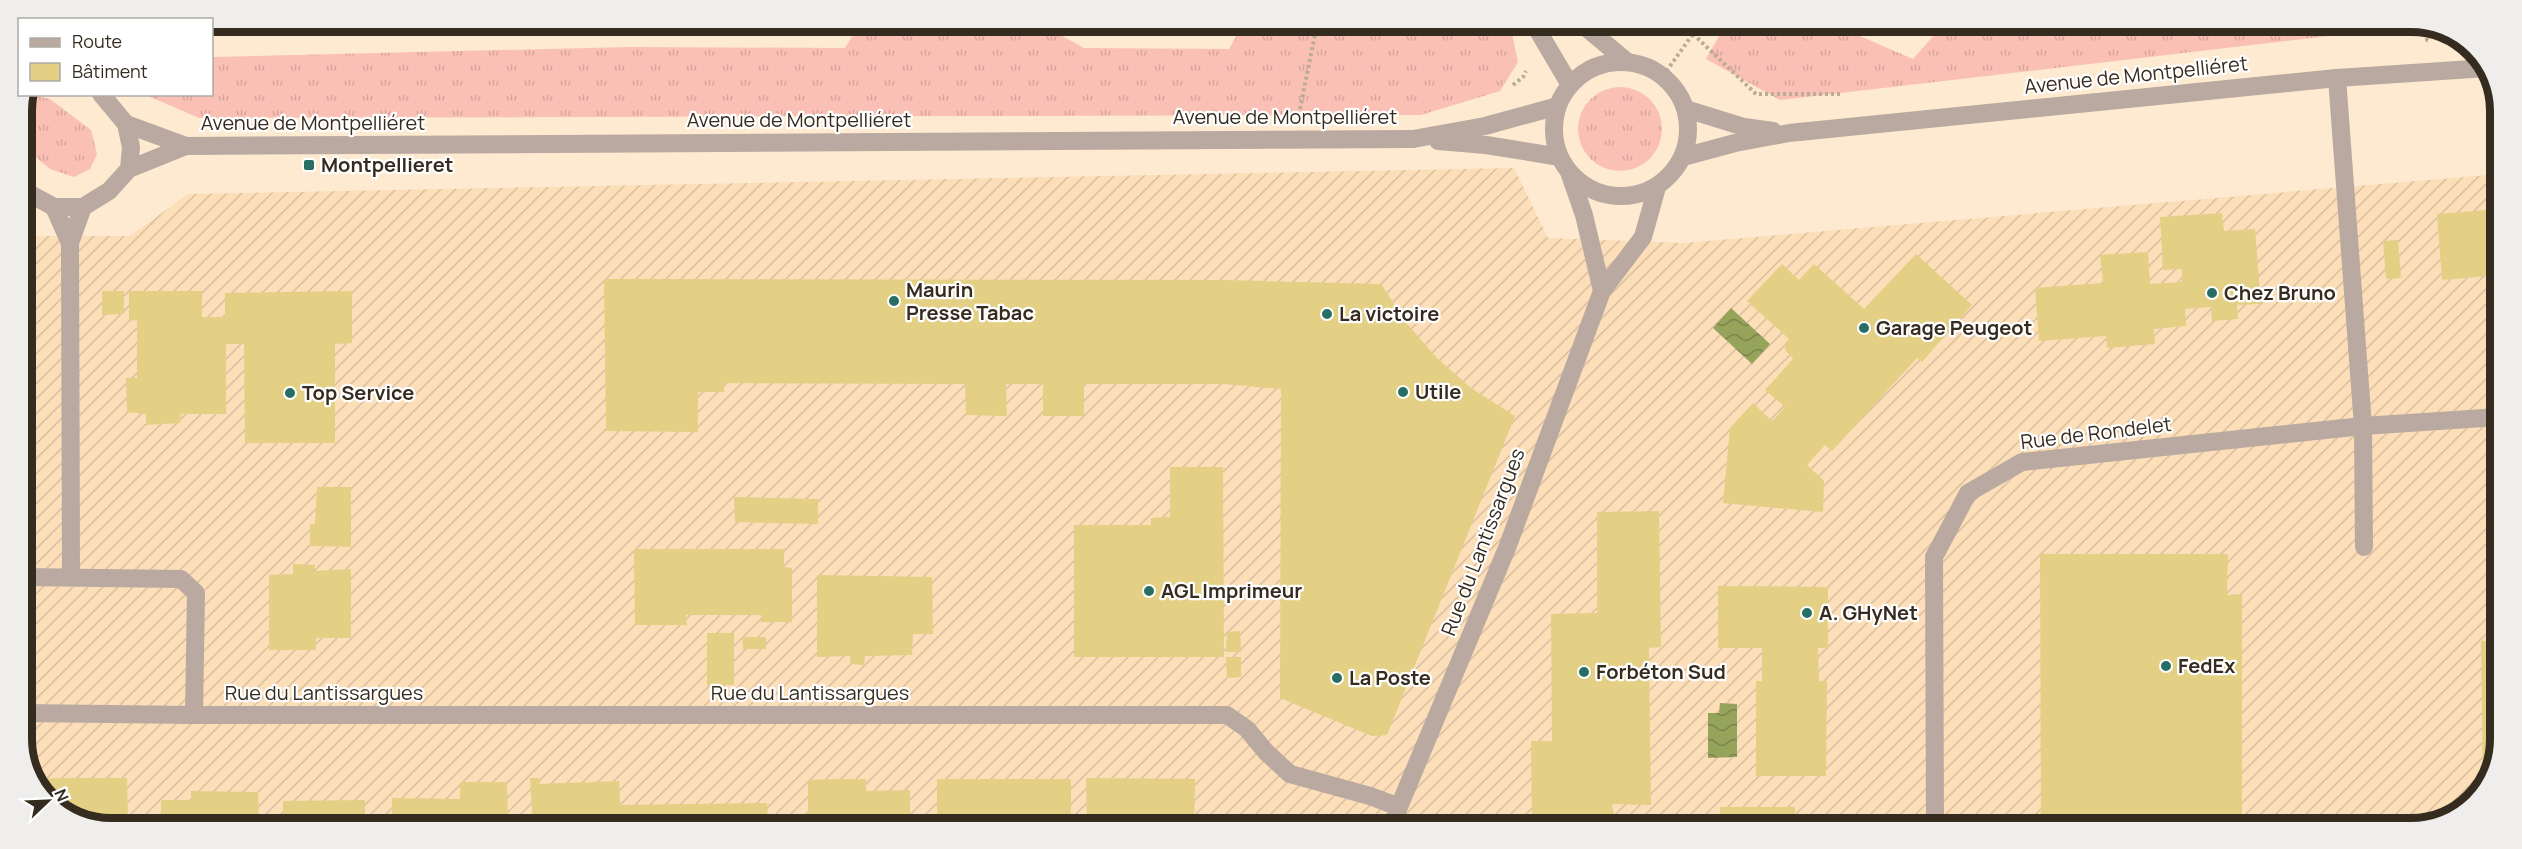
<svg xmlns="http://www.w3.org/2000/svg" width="2522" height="849" font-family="Manrope,sans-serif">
  <defs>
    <pattern id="industrial-furrows" width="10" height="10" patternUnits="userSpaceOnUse" patternTransform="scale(1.5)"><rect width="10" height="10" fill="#fcdeb8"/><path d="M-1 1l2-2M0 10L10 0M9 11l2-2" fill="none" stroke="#d9bf9e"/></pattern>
    <pattern id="grass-tufts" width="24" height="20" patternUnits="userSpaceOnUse" patternTransform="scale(1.5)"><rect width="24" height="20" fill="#fbc0b5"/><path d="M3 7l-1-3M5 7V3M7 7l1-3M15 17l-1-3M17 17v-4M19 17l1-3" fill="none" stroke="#d8a59b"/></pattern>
    <pattern id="water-waves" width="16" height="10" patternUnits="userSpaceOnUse" patternTransform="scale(1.5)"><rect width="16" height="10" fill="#96a35b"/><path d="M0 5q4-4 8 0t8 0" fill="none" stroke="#7b854b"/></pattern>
  </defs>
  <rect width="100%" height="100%" fill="#fdead0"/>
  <path fill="url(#industrial-furrows)" d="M1514 168 1548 238 1684 243 2500 174 2496 767 2466 810 2412 828 82 823 40 793 21 745V230L31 236H130L188 194Z"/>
  <path fill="url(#grass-tufts)" d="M861 22 1039 23 1084 48 1229 49 1244 23 1510 24 1518 62 1500 91 1421 115 199 118 146 95 212 94V57L629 47 845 48Z
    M1726 24H1832L1913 59 1935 34 2063 25 2415 26 1780 100 1706 59Z
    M1578 129a42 42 0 1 1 84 0a42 42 0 1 1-84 0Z
    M37 96 50 99 91 130 97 154 90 169 74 177 50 169 21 145V105L23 100Z"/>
  <path fill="url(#water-waves)" d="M1731 308 1770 344 1752 364 1713 328Z
    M1720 703 1737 704V757L1708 758V713H1719Z"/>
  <path fill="#e3d085" d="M2500 209V285L2488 286V276L2442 280 2437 214Z
    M2222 213 2224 231 2255 229 2261 304 2237 305 2238 319 2212 321 2211 307 2185 309 2186 326 2154 329 2155 344 2107 348 2106 336 2039 341 2035 288 2103 283 2100 255 2148 252 2150 284 2182 282V269L2163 270 2160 217Z
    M2398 240 2401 278 2386 279 2383 241Z
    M1916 254 1972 305 1922 362 1917 358 1832 451 1825 445 1807 465 1824 481 1823 512 1723 503 1730 428 1753 403 1772 421 1785 407 1765 390 1793 359 1786 351 1784 345 1789 339 1747 301 1782 264 1799 280 1814 264 1864 309Z
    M604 279 1224 280 1381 284 1408 325 1437 358 1471 388 1515 416 1387 735 1372 736 1280 698 1281 389 1223 384H1084V416H1043V384H1006L1007 416 966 415 965 384 724 383V392H698V432L606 431Z
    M102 291H124V314L102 315Z
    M129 291H202V317H225V293L352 291V343L335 344V443H245L244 344H226V414H181L180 423 146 425V414L127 412 126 378H137V320L129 321Z
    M1170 467H1223L1224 657H1074V525H1151V518L1170 517Z
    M317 487H351V547L310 546V524H315Z
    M734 497 818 499V524L735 522Z
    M1659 511 1661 647 1649 648 1651 805 1612 804 1616 826H1532L1531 741H1552L1551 614 1597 613V512Z
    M634 549H784V567L792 568V622H761V615H686L687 625H635Z
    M2040 554H2228L2227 595 2242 594V828L2041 827Z
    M293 564 315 565 314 571 351 569V638H316V650H269V575L293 574Z
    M817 575 932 577 933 634H913L912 655 865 656 864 665 851 664 850 656 817 657Z
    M1718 586 1828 587V648H1818L1819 681H1827L1826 776H1756V681H1762V648H1718Z
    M1240 631 1241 652H1226L1227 632Z
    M707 633H734V685H707Z
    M742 637H766V649H743Z
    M2481 641H2497L2496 767 2483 786Z
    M1226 657H1241V677L1227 678Z
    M66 778H127L128 823H82L40 793 34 779Z
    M530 778H539L540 784 619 781 620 805 767 803 768 825 533 824Z
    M1086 778 1195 779 1194 826 1087 825Z
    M833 779H866V791L910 790V825H808V780Z
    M937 779H1071V825H937Z
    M460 782H507L508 824H392V798L460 799Z
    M191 791 258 792 259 824H161V800H191Z
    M365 800V824H283V801Z
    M1720 807H1795V827H1720Z"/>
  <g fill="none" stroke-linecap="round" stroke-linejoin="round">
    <path stroke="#bbac96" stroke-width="4" stroke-dasharray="3 3" stroke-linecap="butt" d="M2425 26 2427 40H2430
      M1693 34 1756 94H1841
      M1663 76 1700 24
      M1513 85 1523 77 1526 71
      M1300 109 1315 34 1324 23
      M1329 826 1339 819"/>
    <path stroke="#b9a9a0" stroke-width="18" d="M2363 426 2364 547"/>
    <path stroke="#b9a9a0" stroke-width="18" d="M1534 24 1570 85
      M1582 24 1626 61
      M2337 78 2363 426
      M186 146 1413 139
      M1569 172 1584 215 1602 291
      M54 207 70 243
      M71 576 70 243 83 207
      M21 577 181 579 196 593 194 715
      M21 713 194 715H1227L1247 729 1266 752 1290 774 1370 796 1399 807
      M1391 826 1507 548 1602 291 1643 237 1657 187
      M1935 827 1934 557 1968 493 2022 462 2363 426 2499 417"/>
    <path stroke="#b9a9a0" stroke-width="18" d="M1554 129a67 67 0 1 1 134 0a67 67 0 1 1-134 0Z
      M1686 109 1744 127 1773 131
      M126 124 186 146
      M1413 139 1485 126 1558 106
      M1438 141 1486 145 1560 157
      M1683 157 1735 143 1789 133 2337 78 2487 68
      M129 169 186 146
      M21 189 54 207H83L109 191 129 169 131 147 126 124 101 94"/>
  </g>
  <g fill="#276e64" stroke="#fff" stroke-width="2">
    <rect x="303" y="159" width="12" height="12" rx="3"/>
    <circle cx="2212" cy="293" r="6"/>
    <circle cx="894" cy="301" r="6"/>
    <circle cx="1327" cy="314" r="6"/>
    <circle cx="1864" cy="328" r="6"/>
    <circle cx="1403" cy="392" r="6"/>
    <circle cx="290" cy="393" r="6"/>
    <circle cx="1149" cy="591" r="6"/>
    <circle cx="1807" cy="613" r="6"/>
    <circle cx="2166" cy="666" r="6"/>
    <circle cx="1584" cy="672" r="6"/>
    <circle cx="1337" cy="678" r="6"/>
  </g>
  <g text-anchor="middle" stroke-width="4.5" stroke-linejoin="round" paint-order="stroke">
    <g font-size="20" fill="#352c1f" stroke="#fff">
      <text transform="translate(2136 75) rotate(-6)" y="7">Avenue de Montpelliéret</text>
      <text x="1285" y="124">Avenue de Montpelliéret</text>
      <text x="799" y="127">Avenue de Montpelliéret</text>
      <text x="313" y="130">Avenue de Montpelliéret</text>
      <text transform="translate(2096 433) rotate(-7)" y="7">Rue de Rondelet</text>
      <text transform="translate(1483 542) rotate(-69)" y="7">Rue du Lantissargues</text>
      <text x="324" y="700">Rue du Lantissargues</text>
      <text x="810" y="700">Rue du Lantissargues</text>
    </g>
    <g font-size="20" font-weight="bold" fill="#352c1f" stroke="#fff" text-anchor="start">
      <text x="321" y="172">Montpellieret</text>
      <text x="906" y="297">Maurin<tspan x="906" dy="23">Presse Tabac</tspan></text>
      <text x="2224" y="300">Chez Bruno</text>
      <text x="1339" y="321">La victoire</text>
      <text x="1876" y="335">Garage Peugeot</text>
      <text x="1415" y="399">Utile</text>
      <text x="302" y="400">Top Service</text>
      <text x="1161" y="598">AGL Imprimeur</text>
      <text x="1819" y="620">A. GHyNet</text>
      <text x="2178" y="673">FedEx</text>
      <text x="1596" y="679">Forbéton Sud</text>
      <text x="1349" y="685">La Poste</text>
    </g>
  </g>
  <path d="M0 0H2522V849H0ZM111 32H2411A79 79 0 0 1 2490 111V739A79 79 0 0 1 2411 818H111A79 79 0 0 1 32 739V111A79 79 0 0 1 111 32Z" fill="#efeeed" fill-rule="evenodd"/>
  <path fill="none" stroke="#352c1f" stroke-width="8" d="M111 32H2411A79 79 0 0 1 2490 111V739A79 79 0 0 1 2411 818H111A79 79 0 0 1 32 739V111A79 79 0 0 1 111 32Z"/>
  <rect x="18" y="18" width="195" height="78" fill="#ffffff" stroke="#aeaba5" stroke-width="1.5"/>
  <rect x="30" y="38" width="30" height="9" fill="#b9a9a0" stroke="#aeaba5" stroke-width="1.5"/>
  <text x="72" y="48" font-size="18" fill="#352c1f">Route</text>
  <rect x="30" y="63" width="30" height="18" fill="#e3d085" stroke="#aeaba5" stroke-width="1.5"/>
  <text x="72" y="78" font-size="18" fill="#352c1f">Bâtiment</text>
  <g transform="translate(48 801) rotate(67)" stroke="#ffffff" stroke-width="4.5" paint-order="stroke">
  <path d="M0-4.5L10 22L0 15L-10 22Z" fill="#352c1f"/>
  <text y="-9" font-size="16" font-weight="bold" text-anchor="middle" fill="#352c1f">N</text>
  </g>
</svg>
